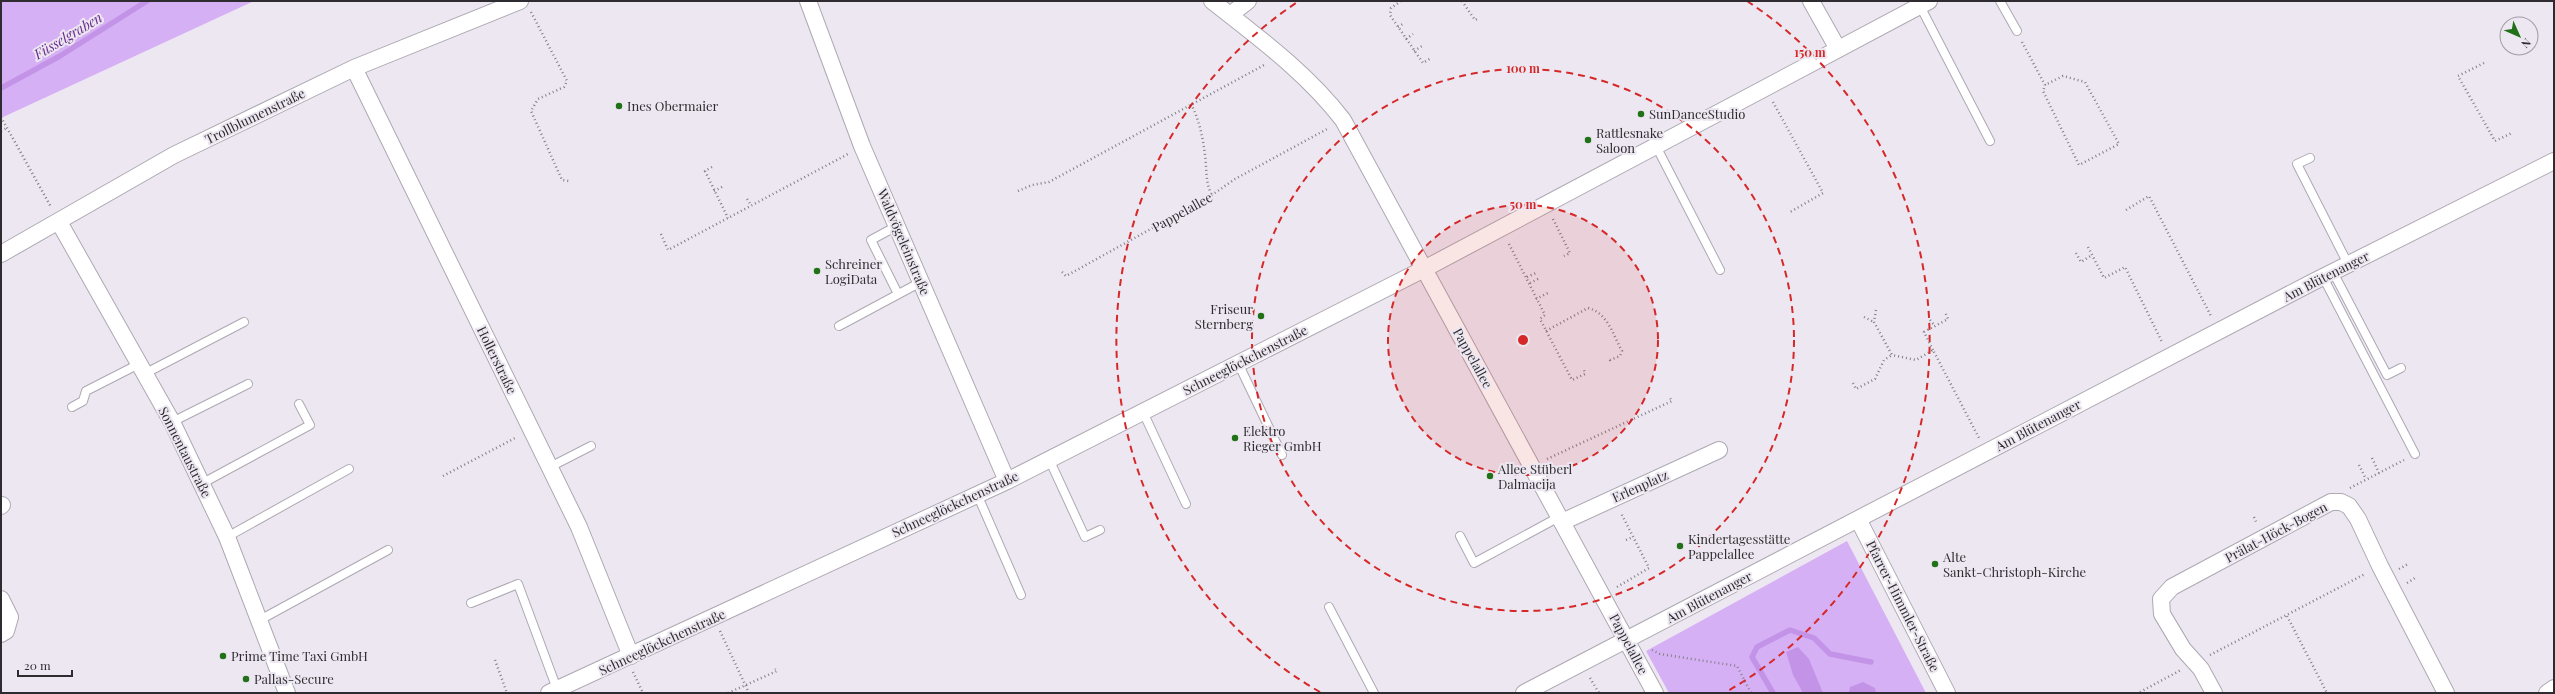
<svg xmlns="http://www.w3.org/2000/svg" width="2555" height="694" font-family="'Playfair Display',serif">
  <rect width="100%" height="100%" fill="#ede7f1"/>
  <path fill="#d6b0f4" d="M1 1H254L1 118Z
    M1847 541 1926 693H1669L1646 651Z"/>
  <path fill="#c393e8" d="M1798 647 1809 659 1823 693H1803L1793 675 1786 652Z
    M1863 682 1875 688 1876 693H1849L1850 687Z"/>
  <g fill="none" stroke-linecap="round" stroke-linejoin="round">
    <path stroke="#c393e8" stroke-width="5.5" d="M1 88 60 56 147 1
      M1773 693 1752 657 1757 647 1790 630 1814 638 1830 654 1871 662"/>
    <defs>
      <path id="service" d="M2000 1 2017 31
        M1920 6 1990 141
        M1656 146 1720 270
        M2310 158 2297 164 2348 264
        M897 226 871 240 898 294
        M2333 272 2387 375 2401 368
        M2323 277 2415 454
        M839 326 921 282
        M1238 363 1282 455
        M144 374 244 322
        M72 407 83 401 86 391 139 364
        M1143 412 1186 504
        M172 422 248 384
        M1049 459 1085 537 1100 530
        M550 467 591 446
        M201 484 310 425 299 404
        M977 494 1021 595
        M1460 536 1474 563 1559 517
        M227 537 349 469
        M471 603 518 584 557 689
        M1329 607 1374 693
        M258 621 388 550"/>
      <path id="minor" d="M808 1 862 146 1007 481
        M1212 1C1259 38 1307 73 1343 120L1655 693
        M1811 1 1838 49
        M1230 15 1248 1
        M354 68 579 527 631 656
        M59 222 172 422 227 537 287 693
        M1 254 174 155 354 68 520 1
        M1 506 2 505
        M1858 519 1947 693
        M1562 522 1719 450
        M1 599 10 617 6 631 1 634
        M549 693 1007 481 1424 269 1929 1
        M1524 693 2313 282 2554 161
        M2214 693 2201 669 2183 649 2162 614 2161 599 2172 587 2331 502H2341L2349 506 2358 519 2380 566 2446 693
        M2547 693 2554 688"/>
    </defs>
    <use href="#service" stroke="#ada8b2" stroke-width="10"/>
    <use href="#minor" stroke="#ada8b2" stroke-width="18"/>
    <path stroke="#848087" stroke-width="2.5" stroke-dasharray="1 3" stroke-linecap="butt" d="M1401 1 1391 8 1390 15 1423 63 1431 58
      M1462 1 1475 20 1477 19
      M531 12 567 81 564 87 538 99 531 111 562 180 569 181
      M1398 27 1404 23
      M1406 39 1413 34
      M2022 42 2045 85 2043 91 2079 165 2119 144 2085 82 2063 76 2045 85
      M1414 51 1422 46
      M2484 63 2458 76 2495 141 2512 133
      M1773 102 1823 193 1790 212
      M1191 104C1199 119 1203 138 1205 155 1207 169 1205 183 1212 195
      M1 117 51 207
      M1 131 7 128
      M712 167 705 171 728 218
      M714 191 724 186
      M1018 191 1032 185 1049 182 1266 64
      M747 199 751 205
      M2126 210 2149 196 2211 316
      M1553 219 1570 253 1564 256
      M661 234 668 250 848 154
      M1509 244 1545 315 1540 319 1572 380 1585 374 1584 370
      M2088 247 2104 278 2125 267 2162 342
      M2076 253 2081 262 2092 255
      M1062 272 1066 276 1212 195 1235 179 1329 128
      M2553 272H2554
      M1527 277 1536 273
      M1530 283 1540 278
      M1536 299 1548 293
      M1876 310 1874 322 1892 355 1916 360 1933 350 1979 438
      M1864 317 1874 322
      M1930 320 1935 326
      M1546 331 1588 308C1608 313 1613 335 1622 351L1620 356 1610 360 1609 357
      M1933 350 1924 332 1948 319 1945 312
      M1853 383 1856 389 1875 379 1884 360 1892 355
      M2372 458 2379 473
      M1547 459 1672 401 1670 398
      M2359 465 2366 479
      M443 476 517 437
      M2350 488 2404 460
      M2254 517 2257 524
      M1626 540 1633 537
      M2399 569 2408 564
      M2407 583 2415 578
      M1617 587 1649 568 1621 513
      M2287 616 2327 693
      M720 631 749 693
      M1652 650 1660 654 1737 666 1751 693
      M2210 655 2365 574
      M495 660 507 693
      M633 672 643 693
      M1590 678 1599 693
      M2140 692 2181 670
      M728 693 777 671 775 669"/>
    <use href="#service" stroke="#fff" stroke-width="8"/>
    <use href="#minor" stroke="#fff" stroke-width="16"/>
  </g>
  <circle cx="1523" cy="340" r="135" fill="#d62828" fill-opacity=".12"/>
  <g fill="none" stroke="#d62828" stroke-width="2" stroke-dasharray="7 5">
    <circle cx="1523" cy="340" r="135"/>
    <circle cx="1523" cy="340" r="271"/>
    <path d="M1320 692A406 406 0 0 1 1299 1M1747 1A406 406 0 0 1 1726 692"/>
  </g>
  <g fill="#217119" stroke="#ede7f1" stroke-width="1.5">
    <circle cx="619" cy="106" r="4"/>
    <circle cx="1641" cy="114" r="4"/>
    <circle cx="1588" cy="140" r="4"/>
    <circle cx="817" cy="271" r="4"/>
    <circle cx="1261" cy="316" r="4"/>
    <circle cx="1235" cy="438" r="4"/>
    <circle cx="1490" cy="476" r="4"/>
    <circle cx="1680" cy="546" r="4"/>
    <circle cx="1935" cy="564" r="4"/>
    <circle cx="223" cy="656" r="4"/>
    <circle cx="246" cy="679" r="4"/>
  </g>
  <g text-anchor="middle" stroke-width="4" stroke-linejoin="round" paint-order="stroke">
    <g font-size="13" fill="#2e2c30" stroke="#ede7f1" text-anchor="start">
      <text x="627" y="111">Ines Obermaier</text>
      <text x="1649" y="119">SunDanceStudio</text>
      <text x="1596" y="138">Rattlesnake<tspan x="1596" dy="15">Saloon</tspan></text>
      <text x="825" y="269">Schreiner<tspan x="825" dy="15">LogiData</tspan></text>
      <text x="1253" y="314" text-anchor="end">Friseur<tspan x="1253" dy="15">Sternberg</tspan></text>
      <text x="1243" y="436">Elektro<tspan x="1243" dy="15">Rieger GmbH</tspan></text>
      <text x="1498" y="474">Allee Stüberl<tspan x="1498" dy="15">Dalmacija</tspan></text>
      <text x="1688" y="544">Kindertagesstätte<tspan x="1688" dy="15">Pappelallee</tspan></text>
      <text x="1943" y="562">Alte<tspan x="1943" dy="15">Sankt-Christoph-Kirche</tspan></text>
      <text x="231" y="661">Prime Time Taxi GmbH</text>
      <text x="254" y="684">Pallas-Secure</text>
    </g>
    <g font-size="13" fill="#2e2c30" stroke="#ede7f1">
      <text transform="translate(255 116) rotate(-26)" y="5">Trollblumenstraße</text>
      <text transform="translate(1182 212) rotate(-29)" y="5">Pappelallee</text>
      <text transform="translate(904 242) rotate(67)" y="5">Waldvögeleinstraße</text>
      <text transform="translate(2326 276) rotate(-27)" y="5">Am Blütenanger</text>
      <text transform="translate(1473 358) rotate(61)" y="5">Pappelallee</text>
      <text transform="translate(497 360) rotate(64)" y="5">Hollerstraße</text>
      <text transform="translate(1245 360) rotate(-27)" y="5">Schneeglöckchenstraße</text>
      <text transform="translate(2038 425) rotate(-28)" y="5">Am Blütenanger</text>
      <text transform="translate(185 452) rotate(63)" y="5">Sonnentaustraße</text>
      <text transform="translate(1640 486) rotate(-24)" y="5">Erlenplatz</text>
      <text transform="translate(955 504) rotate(-25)" y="5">Schneeglöckchenstraße</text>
      <text transform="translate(2276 532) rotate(-28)" y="5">Prälat-Höck-Bogen</text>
      <text transform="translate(1709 597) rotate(-28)" y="5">Am Blütenanger</text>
      <text transform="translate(1903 606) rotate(63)" y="5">Pfarrer-Himmler-Straße</text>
      <text transform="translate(662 642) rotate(-25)" y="5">Schneeglöckchenstraße</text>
      <text transform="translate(1629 644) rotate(62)" y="5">Pappelallee</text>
    </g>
    <g font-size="14" font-style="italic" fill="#692d8f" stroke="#ede7f1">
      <text transform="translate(68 36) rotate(-31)" y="5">Füsselgraben</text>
    </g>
  </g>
  <circle cx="1523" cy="340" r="6" fill="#d62828" stroke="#ede7f1" stroke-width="2"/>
  <g font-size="12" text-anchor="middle" font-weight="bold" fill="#d62828" stroke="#ede7f1" stroke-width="4" stroke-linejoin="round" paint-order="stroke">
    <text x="1810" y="57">150 m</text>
    <text x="1523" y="73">100 m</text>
    <text x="1523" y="209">50 m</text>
  </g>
  <rect width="2555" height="694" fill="none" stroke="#2e2c30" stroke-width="4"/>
  <g transform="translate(2519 36) rotate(135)"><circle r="19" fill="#ede7f1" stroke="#a19ca4"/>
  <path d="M0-3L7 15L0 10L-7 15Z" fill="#217119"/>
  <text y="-6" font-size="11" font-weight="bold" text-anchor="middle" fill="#2e2c30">N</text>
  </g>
  <path d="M18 670v6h54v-6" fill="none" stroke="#2e2c30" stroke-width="2"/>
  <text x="24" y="670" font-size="12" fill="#2e2c30" stroke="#ede7f1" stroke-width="3" paint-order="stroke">20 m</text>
</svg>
